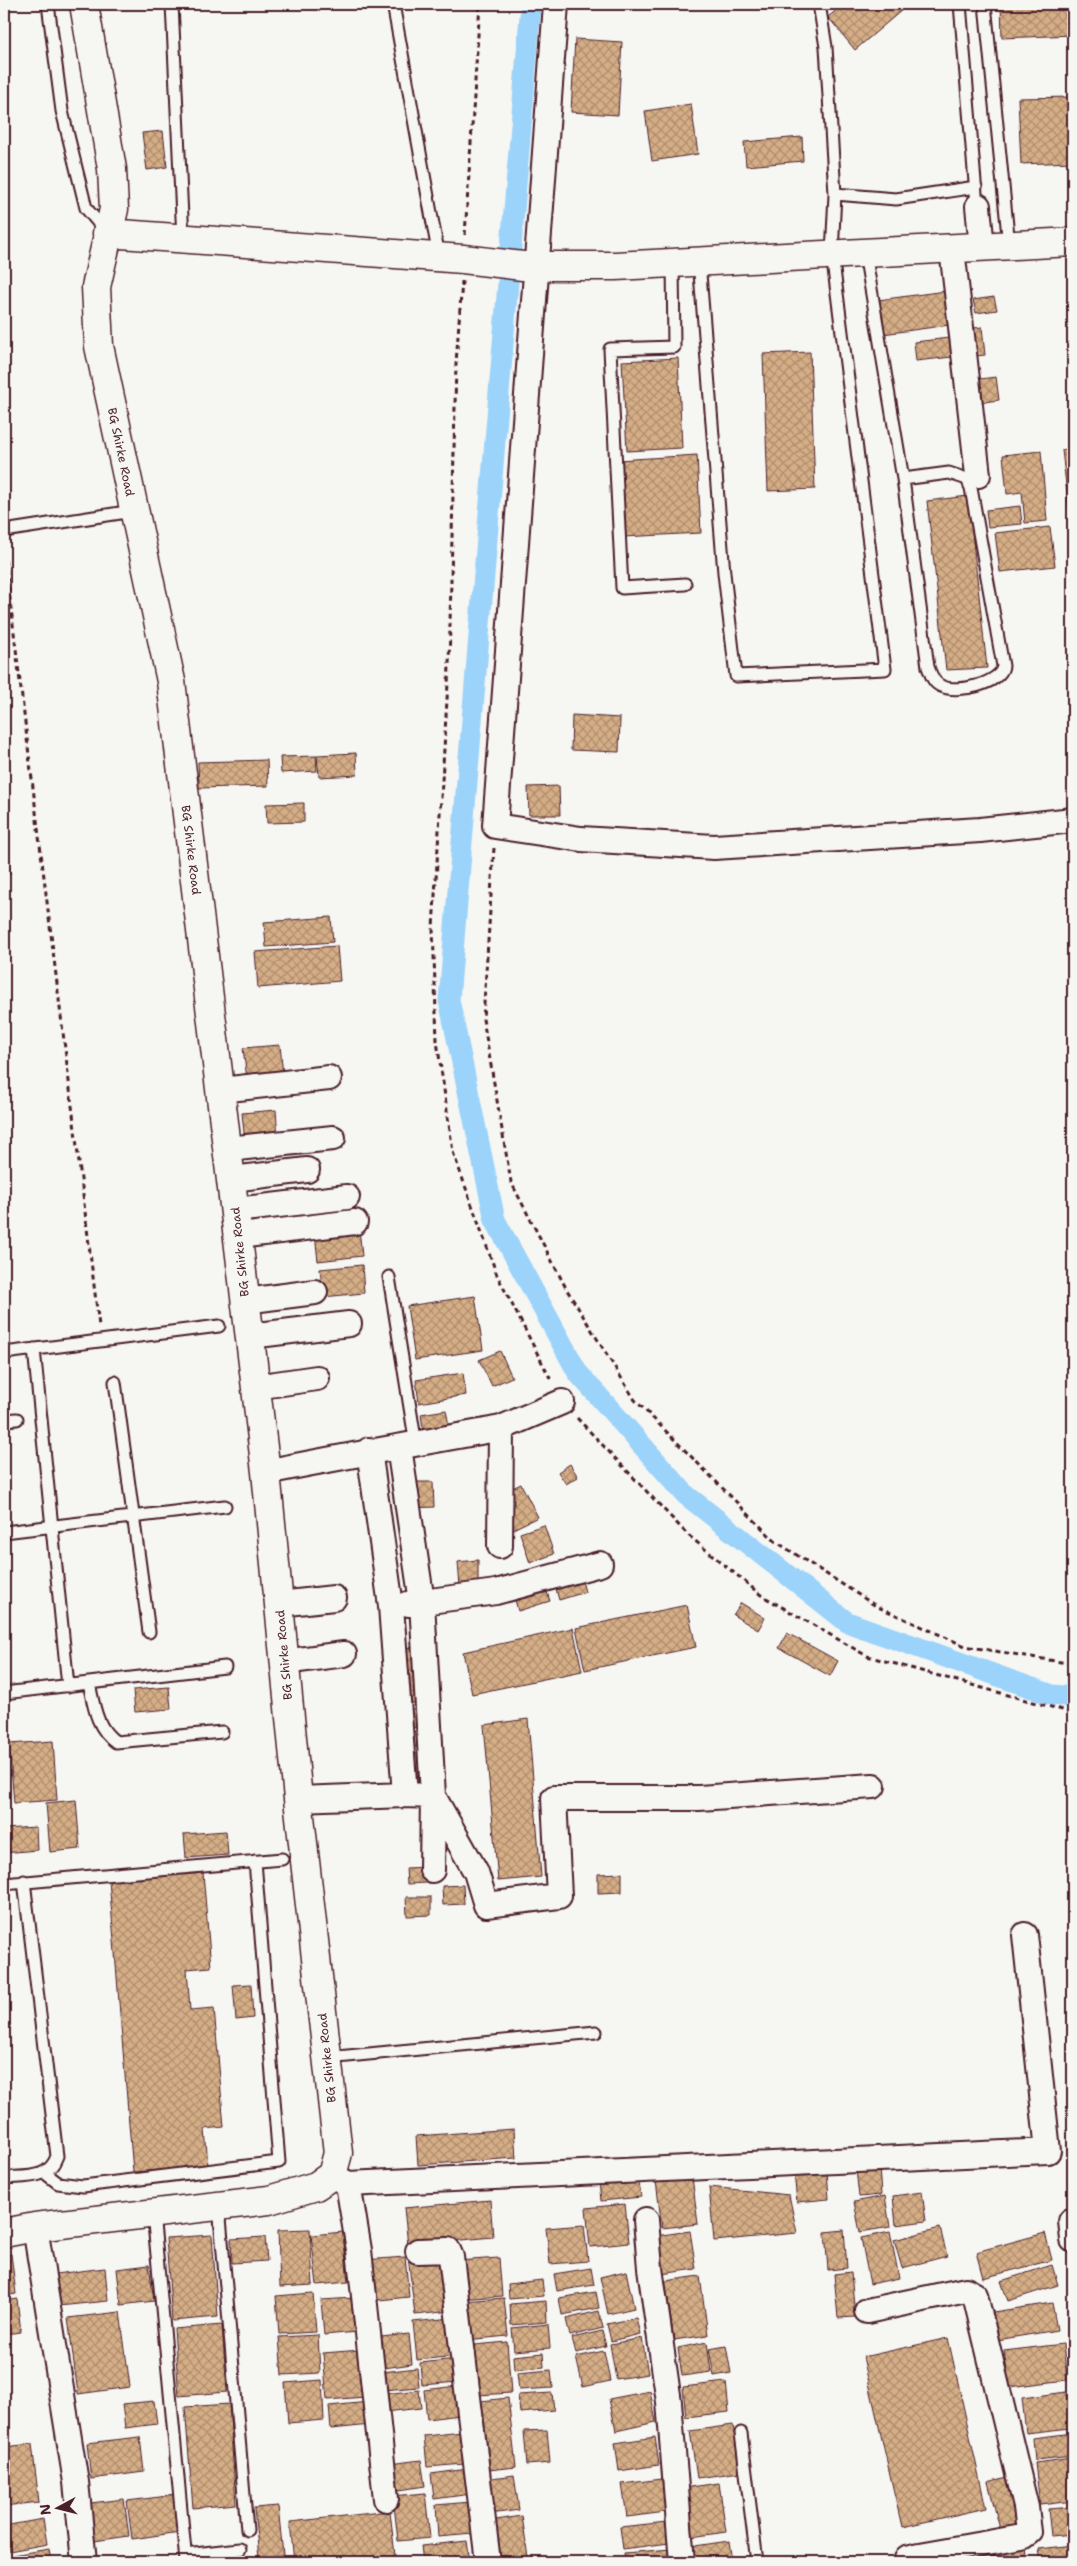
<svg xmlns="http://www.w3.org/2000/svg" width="1077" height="2566" font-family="'Shantell Sans',sans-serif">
  <defs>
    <pattern id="building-cross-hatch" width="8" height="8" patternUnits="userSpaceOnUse" patternTransform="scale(1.25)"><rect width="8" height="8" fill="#d5ae86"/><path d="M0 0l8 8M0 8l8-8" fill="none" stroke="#af8d6e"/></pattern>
  </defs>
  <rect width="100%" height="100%" fill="#f6f6f2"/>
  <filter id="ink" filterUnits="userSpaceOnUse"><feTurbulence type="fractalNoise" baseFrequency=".02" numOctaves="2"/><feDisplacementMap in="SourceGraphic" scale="10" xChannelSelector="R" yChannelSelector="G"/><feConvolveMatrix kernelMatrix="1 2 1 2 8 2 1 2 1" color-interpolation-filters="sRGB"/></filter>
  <g filter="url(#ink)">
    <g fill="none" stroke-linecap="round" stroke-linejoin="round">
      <path stroke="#9bd3fa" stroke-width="21" d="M531 4 449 1000 495 1220 578 1373 686 1495 847 1622 1052 1695 1073 1697"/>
    </g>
    <path fill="url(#building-cross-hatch)" stroke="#4a1f2b" d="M844 4H909L855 50 828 17Z
      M1001 4H1073V35L1002 38Z
      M575 39 622 42 618 115 571 112Z
      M1073 97V162L1021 164 1018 98Z
      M691 104 698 154 652 161 645 111Z
      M163 131 167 167 147 170 142 133Z
      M802 137 803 161 746 166 744 142Z
      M953 290 957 324 883 334 878 300Z
      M994 297 997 310 976 313 973 300Z
      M982 327 985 355 968 357 965 329Z
      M949 338 952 357 916 361 914 342Z
      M810 352 815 489 768 491 763 354Z
      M678 358 682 448 627 451 622 361Z
      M996 377 999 400 983 402 980 379Z
      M1073 448V510L1069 511 1062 450Z
      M1041 451 1047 521 1025 523 1022 492 1007 494 1003 455Z
      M697 455 701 533 623 537 618 460Z
      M968 496 987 668 946 670 927 501Z
      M1020 506 1022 524 988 527 986 510Z
      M1050 527 1055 566 1000 572 995 533Z
      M572 715 620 718 619 752 571 750Z
      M356 753 357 775 319 777 317 755Z
      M316 756 317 771 281 773 280 757Z
      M267 760 268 786 199 788 198 762Z
      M559 786 560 815H529L528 787Z
      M304 803V822L267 823 266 804Z
      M4 823 10 874 4 875Z
      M331 917 333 942 266 947 264 922Z
      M337 946 340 981 258 988 255 952Z
      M280 1045 283 1075 247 1079 243 1048Z
      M276 1110 278 1138 245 1142 242 1113Z
      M359 1229 362 1256 318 1261 315 1234Z
      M362 1265 364 1293 323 1297 320 1269Z
      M475 1296 483 1350 415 1360 407 1306Z
      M500 1351 512 1377 492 1386 479 1360Z
      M463 1373 466 1395 419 1403 416 1380Z
      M446 1410 449 1426 423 1430 421 1414Z
      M570 1464 578 1477 566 1484 558 1472Z
      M409 1482H433L434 1507 410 1508Z
      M521 1484 538 1517 513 1529 504 1511 502 1493Z
      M544 1525 554 1554 530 1563 520 1533Z
      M478 1560V1586L460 1587 458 1562Z
      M581 1577 585 1592 559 1600 555 1585Z
      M545 1586 550 1601 518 1611 514 1596Z
      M741 1603 765 1618 758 1630 733 1615Z
      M687 1605 696 1647 585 1670 576 1628Z
      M573 1628 582 1671 472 1694 463 1652Z
      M787 1633 838 1661 830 1676 779 1648Z
      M418 1647 422 1702 404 1704 400 1648Z
      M169 1687 171 1709 135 1712 133 1690Z
      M425 1708 428 1726 403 1729 400 1710Z
      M528 1719 541 1877 498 1881 484 1725Z
      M427 1730 428 1746 403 1748 402 1733Z
      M53 1741 57 1800 14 1803 9 1744Z
      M428 1753 430 1776 406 1778 404 1755Z
      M76 1800 80 1849 50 1852 46 1803Z
      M36 1827 37 1850 4 1853V1829Z
      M226 1831 228 1855 186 1858 184 1834Z
      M427 1867V1883L407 1884 406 1868Z
      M203 1873 211 1967 187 1969 190 2010 214 2008 224 2127 205 2129 208 2166 133 2172 109 1880Z
      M622 1873V1892L598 1893V1874Z
      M463 1885 464 1904 443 1905 442 1886Z
      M406 1897H431V1915L407 1916Z
      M251 1984 253 2018 236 2020 233 1985Z
      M514 2129 516 2158 418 2165 416 2136Z
      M879 2167 881 2195 859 2197 856 2169Z
      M827 2170 829 2199 797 2202 794 2173Z
      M638 2176 641 2197 601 2201 599 2180Z
      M692 2177 698 2224 662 2228 656 2181Z
      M709 2187 789 2195 797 2233 714 2241Z
      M922 2192 926 2221 896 2225 893 2196Z
      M885 2196 890 2227 860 2232 854 2202Z
      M490 2200 493 2237 408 2245 404 2208Z
      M625 2204 629 2243 590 2247 586 2208Z
      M584 2225 588 2261 550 2264 546 2228Z
      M940 2228 947 2256 902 2268 894 2240Z
      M310 2229 313 2285 280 2287 278 2230Z
      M844 2230 847 2268 828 2270 825 2232Z
      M690 2231 696 2269 661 2274 655 2236Z
      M343 2232 348 2282 317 2285 311 2235Z
      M890 2232 899 2278 870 2284 861 2238Z
      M1045 2233 1052 2260 983 2278 976 2252Z
      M212 2235 218 2317 172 2321 166 2238Z
      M265 2237 267 2261 232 2263 231 2239Z
      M444 2252 451 2311 415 2315 408 2256Z
      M11 2254 16 2294 4 2296V2255Z
      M405 2257 409 2297 369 2301 365 2260Z
      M499 2258 502 2296 460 2299 457 2261Z
      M149 2265 154 2301 121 2305 117 2269Z
      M1052 2265 1058 2285 1008 2301 1001 2281Z
      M105 2268 108 2301 59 2306 55 2274Z
      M591 2268 594 2285 557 2291 554 2274Z
      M626 2271 634 2308 608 2314 600 2277Z
      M851 2272 855 2317 838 2318 834 2274Z
      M700 2276 708 2335 674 2340 665 2281Z
      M542 2280 544 2296 509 2299 508 2284Z
      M596 2292 599 2308 562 2315 559 2298Z
      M313 2293 316 2332 279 2334 276 2296Z
      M354 2298 357 2332 324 2335 321 2300Z
      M504 2298 508 2336 466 2340 463 2301Z
      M17 2299 21 2332 4 2334V2301Z
      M546 2301 547 2322 511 2325 510 2304Z
      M1052 2303 1057 2330 997 2340 993 2312Z
      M599 2311 603 2328 570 2336 566 2319Z
      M120 2312 130 2387 78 2394 68 2318Z
      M452 2318 456 2356 417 2360 413 2322Z
      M636 2318 640 2334 611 2341 607 2324Z
      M548 2324 550 2348 514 2351 512 2328Z
      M222 2325 227 2392 179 2396 174 2329Z
      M602 2331 606 2346 576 2353 572 2338Z
      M409 2334 412 2364 384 2368 381 2337Z
      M318 2335 320 2373 282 2375 279 2337Z
      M642 2338 648 2374 616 2379 610 2344Z
      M948 2338 986 2508 902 2527 863 2357Z
      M507 2342 511 2393 479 2395 475 2345Z
      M707 2342 711 2372 682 2376 678 2348Z
      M1063 2344 1067 2380 1009 2387 1004 2351Z
      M726 2346 731 2373 714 2376 709 2349Z
      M361 2350 365 2397 327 2400 323 2353Z
      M604 2351 610 2381 583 2387 576 2357Z
      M543 2353 544 2367 514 2370 513 2356Z
      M456 2359 458 2382 422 2385 420 2363Z
      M417 2368 419 2387 383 2390 382 2372Z
      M551 2370 553 2388 519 2390 517 2373Z
      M322 2380 324 2420 288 2423 285 2383Z
      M726 2382 729 2412 686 2417 683 2387Z
      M457 2386 460 2415 427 2419 424 2390Z
      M419 2390 421 2408 385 2412 384 2394Z
      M650 2391 656 2422 616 2431 609 2399Z
      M1066 2392 1070 2428 1026 2433 1022 2398Z
      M552 2393 554 2410 520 2413 518 2395Z
      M508 2398 516 2467 480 2471 472 2402Z
      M154 2401 157 2424 125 2428 122 2404Z
      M369 2402 371 2425 331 2429 329 2406Z
      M229 2404 236 2504 193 2508 185 2407Z
      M733 2425 740 2472 697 2478 690 2431Z
      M547 2430 550 2463 527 2465 524 2431Z
      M463 2432 465 2464 427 2467 424 2436Z
      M1073 2433V2456L1035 2460 1033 2438Z
      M140 2437 144 2472 91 2479 87 2443Z
      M655 2437 659 2465 619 2471 615 2443Z
      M32 2444 39 2502 4 2506V2447Z
      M1073 2458V2501L1040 2505 1035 2463Z
      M421 2460 425 2486 393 2491 389 2464Z
      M468 2469 471 2494 434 2499 431 2474Z
      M514 2475 519 2510 483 2515 478 2480Z
      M1007 2477 1019 2525 1000 2529 988 2482Z
      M662 2479 666 2512 627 2517 622 2484Z
      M719 2483 726 2532 684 2538 677 2489Z
      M425 2493 430 2538 398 2541 393 2496Z
      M176 2495 180 2532 132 2539 127 2501Z
      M124 2499 129 2536 87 2542 82 2504Z
      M471 2502 473 2534 438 2537 436 2505Z
      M278 2506 283 2555 259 2558 254 2508Z
      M1073 2507V2534L1051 2536 1048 2509Z
      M390 2511 395 2556 335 2562H294L290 2522Z
      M522 2516 528 2558 489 2562 483 2522Z
      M43 2519 47 2544 4 2552V2526Z
      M667 2522 669 2543 623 2549 620 2527Z
      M467 2541 470 2562H423L421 2546Z
      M729 2541 732 2562H690L688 2547Z
      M1026 2544 1027 2559 995 2562 994 2548Z
      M1073 2545V2562H1040L1038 2549Z
      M49 2549 51 2562H13L12 2555Z
      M671 2549 672 2562H625L624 2553Z
      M992 2550 994 2562H974L972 2553Z"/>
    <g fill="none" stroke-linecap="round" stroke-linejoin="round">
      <defs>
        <path id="lane" d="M48 4 62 111 86 208 106 232
          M172 4 183 239
          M393 4 439 257
          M819 4 826 47 835 194 896 199 976 187
          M960 4 976 194
          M985 4 1009 246
          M865 253 903 479 928 667C931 674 933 683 941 686 956 694 1001 684 1003 666L971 488 967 479 949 473 903 479
          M699 261 724 573 736 676 885 669 832 254 835 194
          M673 263 674 347 610 349 622 588 685 584
          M4 531 133 511
          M389 1277 416 1445
          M34 1349 68 1686
          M4 1353 219 1326
          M115 1382 149 1632
          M4 1420 17 1419
          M4 1532 225 1506
          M89 1683C94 1706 96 1728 116 1742L222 1732
          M4 1693 225 1667
          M4 1884 282 1859
          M327 2058 596 2032
          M45 2173 58 2183 83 2186 279 2162 255 1861
          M4 2178C26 2176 49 2180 57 2156L24 1881
          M219 2206 247 2530
          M153 2213 186 2562
          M741 2433 757 2562
          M185 2555 240 2549"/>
        <path id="street" d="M556 4 495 826 581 839 714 847 980 830 1073 820
          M978 206 982 248
          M952 249 978 475
          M221 1090 329 1078
          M228 1149 333 1138
          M232 1179 307 1170
          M236 1210 347 1197
          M239 1236 355 1222
          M245 1301 315 1292
          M250 1336 349 1324
          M255 1387 317 1378
          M399 1447 422 1602 433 1796 432 1870
          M369 1450 391 1606 405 1795
          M266 1472C344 1456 422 1443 501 1428
          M500 1546 501 1428 562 1402
          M279 1604 334 1598
          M408 1604 496 1592 600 1564
          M284 1662 344 1654
          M298 1799 405 1795 433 1796 476 1872 486 1905 559 1896 554 1798H699L873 1786
          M332 2175 348 2184 1048 2151 1025 1935
          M348 2184 359 2250 386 2499
          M646 2220 650 2268 669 2402 682 2562
          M1071 2221 1073 2240
          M35 2227 76 2482 84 2562
          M418 2251 448 2250 451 2257 488 2562
          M867 2311 966 2290 975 2295 1026 2507 1029 2532 1022 2537 920 2555 907 2558V2562"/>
        <path id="secondary" d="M107 233 463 259 523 266H615L1073 242
          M4 2233 35 2227 269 2200 316 2186 332 2175 338 2153 298 1799 266 1472 171 681 99 346 96 287 114 209 112 169 84 4"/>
      </defs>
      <use href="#lane" stroke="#4a1f2b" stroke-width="15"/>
      <use href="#street" stroke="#4a1f2b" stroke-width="28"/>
      <use href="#secondary" stroke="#4a1f2b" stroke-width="31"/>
      <path stroke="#4a1f2b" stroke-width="3" stroke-dasharray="5 4" stroke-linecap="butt" d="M465 235 480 4
        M462 281 456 363 449 667 433 928 437 1041 453 1152 497 1275 552 1382
        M4 551 99 1326
        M494 848 483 1019 511 1182 567 1290 635 1400 775 1541 876 1606 965 1646 1073 1664
        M577 1418 688 1535 761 1595 867 1656 1073 1713"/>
      <use href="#lane" stroke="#f6f6f2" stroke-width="11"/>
      <use href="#street" stroke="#f6f6f2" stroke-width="24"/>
      <use href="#secondary" stroke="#f6f6f2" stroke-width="28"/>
    </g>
  </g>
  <g text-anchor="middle" stroke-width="5" stroke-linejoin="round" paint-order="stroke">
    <g font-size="12" fill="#4a1f2b" stroke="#f6f6f2">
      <text transform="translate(121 452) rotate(78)" y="4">BG Shirke Road</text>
      <text transform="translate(191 850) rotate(83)" y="4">BG Shirke Road</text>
      <text transform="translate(240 1252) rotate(-96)" y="4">BG Shirke Road</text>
      <text transform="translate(284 1655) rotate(-95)" y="4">BG Shirke Road</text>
      <text transform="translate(327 2058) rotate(-96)" y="4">BG Shirke Road</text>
    </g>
  </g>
  <rect width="1077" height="2566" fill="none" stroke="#f6f6f2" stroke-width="20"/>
  <rect x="10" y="10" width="1057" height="2546" fill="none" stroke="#4a1f2b" stroke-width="2" filter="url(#ink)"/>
  <g transform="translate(58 2508) rotate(263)" stroke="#f6f6f2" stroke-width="4" paint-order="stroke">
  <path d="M0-4L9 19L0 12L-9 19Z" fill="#4a1f2b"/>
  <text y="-8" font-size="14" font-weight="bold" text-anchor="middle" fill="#4a1f2b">N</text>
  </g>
</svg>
